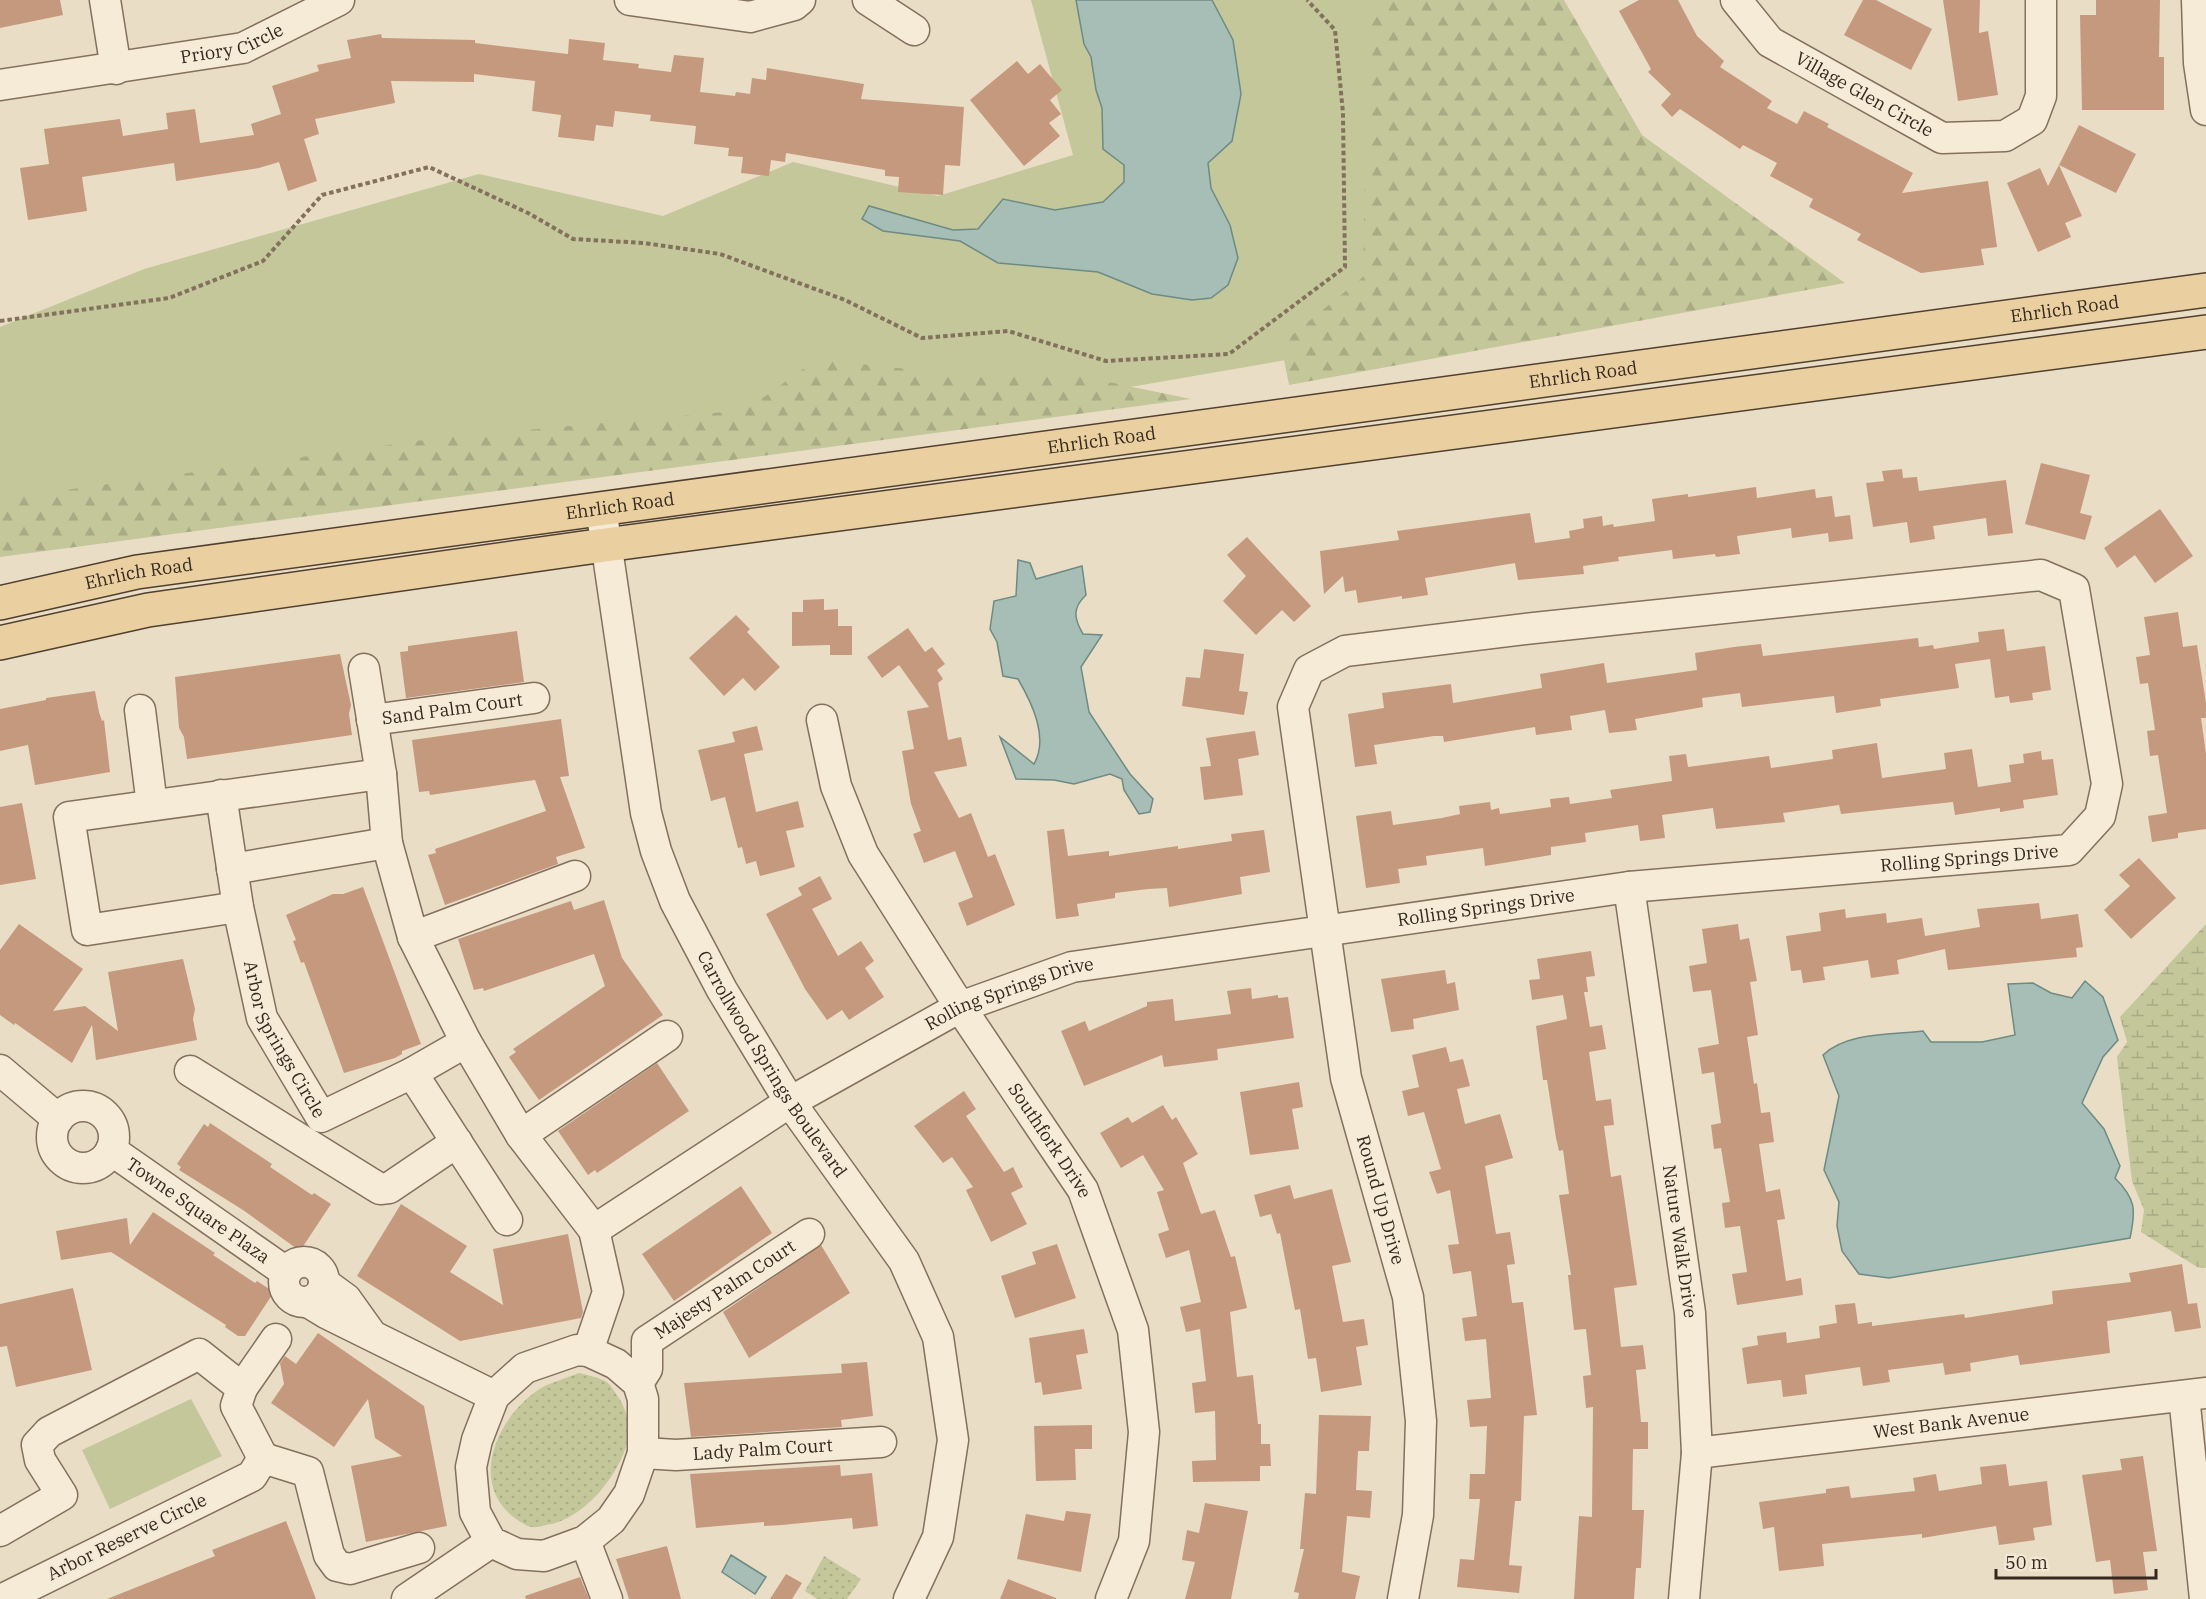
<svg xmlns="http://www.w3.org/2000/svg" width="2206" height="1599" font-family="'IBM Plex Serif',serif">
  <defs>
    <pattern id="forest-firs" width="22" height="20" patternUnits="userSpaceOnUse" patternTransform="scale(1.5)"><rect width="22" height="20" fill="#c3c79a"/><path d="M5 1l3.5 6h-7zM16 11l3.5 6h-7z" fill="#a8ab84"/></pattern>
    <pattern id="wetland-marsh" width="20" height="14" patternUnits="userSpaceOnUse" patternTransform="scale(1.5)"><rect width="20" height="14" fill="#c3c79a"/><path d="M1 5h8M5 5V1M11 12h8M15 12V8" fill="none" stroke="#a8ab84"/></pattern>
    <pattern id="park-dots" width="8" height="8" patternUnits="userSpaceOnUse" patternTransform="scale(1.5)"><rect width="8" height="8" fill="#c3c79a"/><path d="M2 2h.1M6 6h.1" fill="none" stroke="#a8ab84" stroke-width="1.8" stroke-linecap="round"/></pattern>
  </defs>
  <rect width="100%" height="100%" fill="#eaddc5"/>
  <path fill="#c3c79a" d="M1031 0H1477L1541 316 1136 386 327 497 0 537V327L144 269 479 174 663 216 793 162 938 196 1073 155Z
    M191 1399 222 1456 110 1509 82 1450Z"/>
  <path fill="url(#forest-firs)" d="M1368 0H1564L1642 135 1845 283 1289 385 1281 344 1363 277Z
    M817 359 987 378 1074 375 1191 399 0 557V496L51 492 438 438 746 410Z"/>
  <path fill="url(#wetland-marsh)" d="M2206 924V1268L2197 1267 2141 1232 2144 1210 2132 1181 2117 1057 2127 1042 2120 1017Z"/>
  <path fill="url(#park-dots)" d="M579 1373C587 1375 597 1377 605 1381 611 1384 615 1393 619 1398 626 1409 632 1428 628 1441 618 1477 583 1520 546 1525 538 1527 532 1529 524 1524 465 1491 493 1419 541 1388 552 1382 567 1378 579 1373Z
    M824 1556 861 1579 847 1599H817L805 1591Z"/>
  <path fill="#a6beb6" stroke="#6e8b83" stroke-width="1.5" d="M1076 0H1212L1233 40 1241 94 1232 141 1208 163 1211 188 1230 225 1238 258 1228 285 1211 298 1192 300 1152 294 1098 272 998 263 960 241 883 231 862 219 869 206 953 230 978 229 1003 199 1055 210 1103 202 1124 182V165L1103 149 1102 108 1096 90 1091 57 1084 44Z
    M1018 560 1030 563 1036 579 1082 566 1086 595C1072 608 1074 619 1083 634L1102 635 1081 667 1089 712 1130 774 1153 799 1150 812 1139 814 1124 790 1122 779 1110 774 1074 784 1054 780 1016 779 1000 737 1034 764C1049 738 1032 703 1018 679L1003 676 997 642 990 629 994 601 1016 596Z
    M2085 981 2103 997 2118 1040 2103 1057 2082 1103 2104 1129 2120 1166 2115 1178C2136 1199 2136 1210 2130 1238L1889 1278 1859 1274 1842 1251 1837 1226 1839 1202 1824 1170 1839 1096 1823 1055C1847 1032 1891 1035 1923 1031L1931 1042H1982L2015 1035 2008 984 2033 983 2051 993 2072 998Z
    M731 1555 766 1577 755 1594 722 1572Z"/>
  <path fill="#c5997e" d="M0 0H60L63 15 0 28Z
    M1639 0H1678L1697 36 1724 61 1720 67 1772 101 1767 108 1797 124 1804 111 1829 124 1827 127 1913 173 1902 193 1988 181 1997 247 1981 249 1984 265 1921 273 1857 240 1861 234 1809 207 1813 199 1770 176 1777 163 1743 145 1740 149 1680 109 1672 117 1661 105 1671 94 1648 72 1651 69 1619 11Z
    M1863 0H1876L1932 29 1911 70 1844 35Z
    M1943 0H1980L1979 33 1988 31 1998 95 1958 101Z
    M2096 0H2160L2159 57H2164V110H2082L2080 15H2096Z
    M381 34 382 38 475 40V43L568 54 569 39 605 43 603 60 639 64 638 68 671 72 674 55 704 58 700 92 735 96 736 92 750 94 752 78 766 80 767 68 864 84 861 99 964 107 960 166 945 165 943 195 898 192 899 177 885 176V170L786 153 785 162 771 160 769 176 741 173 743 157 728 156 729 148 694 144 696 126 650 121 651 115 615 111 613 127 596 125 594 141 558 137 561 115 532 111 535 81 474 74V82L391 81 395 103 315 119 319 134 304 139 317 181 288 191 279 162 259 168 176 181 174 163 82 177 87 211 28 220 20 168 49 164 44 129 120 119 123 136 168 129 166 113 195 109 200 143 254 135 251 124 281 114 272 86 319 71 317 65 351 58 347 40Z
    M1017 61 1028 74 1040 64 1062 90 1050 100 1061 114 1049 123 1060 136 1024 166 970 100Z
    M2079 125 2136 154 2116 193 2059 165Z
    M2059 165 2082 216 2065 223 2071 237 2038 252 2007 183 2040 168 2048 186Z
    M2041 463 2090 475 2080 513 2092 516 2085 540 2025 524Z
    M1902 469 1903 478 1917 477 1919 491 2006 480 2013 533 1988 536 1986 518 1933 526 1935 539 1910 543 1907 522 1873 527 1866 483 1884 481 1882 471Z
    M1756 487 1757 498 1815 489 1816 498 1832 496 1835 517 1850 515 1853 539 1829 542 1828 533 1792 538 1791 528 1737 536 1740 554 1716 557 1715 554 1673 559 1672 550 1618 557 1619 561 1583 566 1584 574 1518 580 1515 563 1425 578 1428 595 1402 599V596L1358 603 1356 590 1345 592 1343 576 1324 594 1320 551 1399 540 1397 531 1530 513 1535 543 1570 538 1569 531 1584 528 1583 519 1602 516 1603 526 1613 524 1614 527 1655 521 1652 499 1688 494V497Z
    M2160 509 2193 556 2155 583 2135 555 2117 568 2104 548Z
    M1247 537 1311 606 1294 622 1282 610 1256 635 1223 601 1246 576 1227 555Z
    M824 599V610L838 609V626H852V655H830V645L792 646V612H803V600Z
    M2178 612 2183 647 2197 645 2206 703V718H2201L2206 754V829L2178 833V838L2152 842 2148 816 2167 813 2158 755 2150 756 2147 731 2155 730 2148 683 2140 684 2136 657 2150 655 2144 617Z
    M736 615 750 629 747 632 780 667 755 691 743 678 724 696 689 658Z
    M908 628 925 652 932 647 945 664 937 670 943 679 938 683 948 740 961 737 967 766 934 772 959 818 971 813 988 857 995 854 1015 905 967 926 958 903 973 897 955 851 924 863 913 834 921 831 911 804 902 751 914 749 907 711 929 707 899 665 882 678 867 657Z
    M2004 629 2007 651 2045 646 2051 690 2032 693 2033 700 2010 703 2009 696 1995 698 1990 659 1955 664 1959 688 1880 699 1881 706 1836 713 1834 696 1742 707 1740 693 1702 698 1703 707 1635 719 1637 730 1609 733 1605 710 1570 716 1572 730 1536 735 1535 727 1444 742 1443 736H1434L1374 745 1377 764 1355 767 1348 714 1384 708 1382 693 1451 684 1453 703 1542 688 1540 674 1604 663 1607 683 1697 670 1695 653 1734 647 1761 644 1763 656 1918 638 1919 647 1933 645 1934 649 1979 642 1978 632Z
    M517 631 524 682 406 698 400 652 408 651V646Z
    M1204 649 1244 654 1239 691 1248 692 1244 715 1182 706 1186 677 1200 678Z
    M340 654 351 705 349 714 352 735 187 759 184 737 179 728 175 677Z
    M95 691 99 712 102 721 104 720 110 772 35 785 28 745 0 751V709L46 700V698Z
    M561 719 569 776 560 777 585 848 556 857 558 864 445 905 428 855 436 853 435 849 546 811 535 780 430 795 429 791 419 792 412 740Z
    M757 726 763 750 744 754 756 812 798 801 804 827 786 831 795 867 760 876 756 861 746 864 742 847 738 848 725 797 711 801 698 750 735 742 732 732Z
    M1255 731 1259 755 1238 759 1243 795 1204 800 1200 767 1211 766 1206 738Z
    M1877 743 1882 778 1946 769 1944 753 1972 749 1978 787 2011 782 2009 765 2024 763 2023 754 2041 751 2042 760 2053 759 2058 795 2023 800 2024 808 2000 812V808L1955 815 1953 802 1841 814 1839 805 1783 813 1785 822 1716 829 1713 808 1662 815 1665 838 1640 841 1638 825 1585 833 1586 842 1551 847V855L1485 866 1483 848 1426 856 1427 865 1398 869 1400 883 1366 888 1356 816 1391 811 1393 825 1442 818 1460 814 1459 806 1490 802 1491 810 1499 808 1500 814 1551 807 1550 799 1569 797 1570 804 1612 798 1610 790 1672 781 1669 756 1686 754 1688 767 1769 756 1771 768 1833 759 1832 750Z
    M22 803 36 879 0 885V807Z
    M1064 829 1068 856 1109 851V856L1178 846V849L1232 841 1231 834 1264 830 1270 872 1240 877 1242 894 1169 907 1167 888 1148 889 1115 893V898L1077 904 1079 916 1056 919 1047 831Z
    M2139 858 2176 898 2131 939 2104 910 2130 886 2119 875Z
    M820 876 832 899 812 909 838 956 861 941 874 961 865 968 884 997 849 1020 842 1010 827 1020 805 989 766 914 802 895 798 888Z
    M363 887 421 1044 402 1051V1054L395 1058 344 1073 304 962 301 963 293 941 296 940 286 915 333 894H343Z
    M604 900 622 958 663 1015 539 1100 509 1057 516 1052 513 1049 605 986 594 954 484 991 483 988 474 990 458 939 571 901 574 910Z
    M2039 903 2041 919 2078 914 2083 947 2076 948 2077 957 1948 970 1945 949 1897 960 1899 974 1871 978 1868 960 1823 967 1825 980 1803 983 1801 970 1791 971 1786 936 1821 931 1819 913 1845 909 1846 918 1886 913 1887 923 1922 918 1925 936 1980 927 1977 909Z
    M19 924 83 969 53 1011 85 1006 118 1031 108 972 183 959 195 1009 193 1019 197 1040 96 1060 92 1025 72 1063 15 1023 14 1025 0 1015V950Z
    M1738 924 1740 940 1749 938 1757 981 1750 982 1758 1035 1747 1037 1754 1084 1757 1083 1761 1113 1770 1112 1774 1142 1759 1144 1766 1192 1780 1189 1785 1219 1777 1220 1786 1281 1801 1278 1803 1295 1737 1305 1732 1274 1747 1272 1740 1226 1725 1228 1722 1203 1730 1202 1721 1148 1714 1149 1711 1125 1721 1123 1714 1072 1702 1074 1698 1048 1719 1044 1711 990 1693 992 1689 966 1707 963 1702 929Z
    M1591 951 1595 976 1586 977 1588 992H1584L1590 1027 1602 1025 1606 1049 1589 1052 1596 1101 1611 1099 1614 1125 1604 1126 1611 1177 1621 1175 1637 1285 1614 1288 1621 1347 1643 1345 1646 1369 1636 1370 1641 1422H1648V1449H1633L1632 1510H1644L1641 1568H1636L1634 1599H1574L1579 1516 1592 1517 1593 1407 1586 1408 1583 1376 1591 1375 1586 1329 1574 1330 1568 1275H1571L1559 1195 1569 1194 1563 1150 1559 1151 1556 1138 1547 1080H1543L1536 1026 1567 1019 1563 995 1532 1000 1529 980 1540 979 1537 959Z
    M1445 970 1447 984 1455 982 1459 1010 1413 1019 1414 1029 1391 1032 1381 979Z
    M1251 988 1252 999 1278 995V998L1288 997 1294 1038 1217 1049 1218 1060 1164 1067 1162 1055 1084 1086 1061 1031 1085 1021 1089 1031 1147 1006V1002L1173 999 1175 1021 1231 1014 1227 991Z
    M1446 1047 1450 1062 1463 1059 1470 1086 1457 1089 1465 1124 1500 1114 1513 1158 1485 1166 1496 1234 1510 1232 1515 1264 1507 1265 1512 1303 1523 1302 1537 1415 1524 1416 1521 1501H1515L1509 1565 1522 1566 1519 1593 1457 1587 1460 1559 1474 1560 1480 1499H1469L1470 1474H1485L1487 1426 1470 1427 1467 1400 1491 1398 1486 1339 1465 1341 1462 1318 1477 1316 1471 1271 1453 1274 1448 1245 1459 1244 1450 1190 1437 1194 1429 1172 1441 1169 1424 1112 1408 1116 1402 1091 1419 1087 1412 1055Z
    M657 1063 689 1111 597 1173 595 1170 588 1175 558 1131Z
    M1299 1082 1303 1107 1292 1109 1299 1149 1250 1155 1240 1092Z
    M964 1091 976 1109 966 1116 1004 1172 1013 1167 1023 1187 1011 1193 1027 1224 991 1242 966 1190 973 1187 952 1157 943 1163 914 1126Z
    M1163 1105 1172 1120 1176 1117 1198 1154 1183 1163 1201 1214 1215 1210 1231 1257 1235 1256 1247 1308 1230 1312 1237 1377 1253 1375 1258 1424H1261V1444H1270L1271 1466H1260V1481L1193 1482 1192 1461 1216 1460 1215 1411 1195 1413 1192 1383 1206 1381 1200 1329 1186 1332 1180 1307 1201 1302 1189 1250 1166 1258 1158 1234 1169 1230 1157 1192 1164 1190 1143 1155 1121 1168 1100 1133 1128 1117 1132 1123Z
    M210 1123 272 1164 270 1167 312 1195 314 1193 331 1204 300 1251 243 1210 179 1170 181 1167 177 1164 204 1124 208 1127Z
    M1290 1185 1294 1199 1332 1189 1351 1262 1332 1266 1343 1322 1364 1319 1368 1345 1356 1347 1362 1385 1321 1392 1316 1358 1308 1359 1300 1309 1295 1310 1280 1233 1277 1234 1271 1214 1260 1217 1254 1195Z
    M741 1186 772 1233 674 1301 642 1254Z
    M401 1204 467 1246 450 1272 503 1305 493 1249 568 1234 583 1312 581 1318 460 1341 357 1276Z
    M153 1212 215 1253 213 1255 255 1283 257 1281 274 1292 245 1336H238L225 1327 226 1325 111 1252 61 1260 56 1231 127 1218 130 1245Z
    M1057 1244 1076 1298 1015 1318 1001 1276 1036 1264 1032 1252Z
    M821 1245 850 1293 749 1358 723 1312Z
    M2182 1264 2188 1304 2197 1303 2201 1328 2175 1332 2171 1311 2107 1321 2110 1353 2020 1365 2018 1355 1970 1363 1971 1371 1945 1375 1943 1363 1888 1370 1890 1382 1863 1386 1860 1367 1805 1375 1807 1394 1783 1397 1781 1380 1747 1384 1742 1348 1758 1345 1757 1336 1786 1332 1787 1343 1820 1338 1819 1326 1837 1323 1835 1305 1855 1303 1858 1324 1872 1322V1326L1964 1314 1965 1318 2053 1304 2052 1291 2131 1282 2129 1273Z
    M73 1288 92 1370 16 1387 7 1346 0 1347V1304Z
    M1084 1329 1088 1353 1076 1355 1082 1389 1043 1395 1041 1382 1035 1383 1029 1338Z
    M318 1333 424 1406 447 1526 366 1542 351 1466 402 1456 375 1438 368 1399 334 1447 271 1403 284 1384 280 1363 285 1356 296 1364Z
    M867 1362 873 1416 841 1420 842 1427 691 1437 684 1383 842 1373 841 1364Z
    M1319 1415 1371 1416 1369 1451H1358L1356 1490 1372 1491 1370 1518 1347 1516 1342 1572 1360 1576 1355 1599H1298L1299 1593 1294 1592 1304 1549H1300L1305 1493 1316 1494Z
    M1092 1425V1449H1075L1076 1480 1036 1481 1034 1426Z
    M2143 1456 2157 1551 2143 1552 2148 1590 2114 1594 2110 1560 2096 1562 2082 1475 2122 1470 2120 1459Z
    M2006 1464 2009 1486 2047 1481 2052 1525 2033 1528 2035 1540 1999 1545 1996 1526 1922 1538V1534L1822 1544 1824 1566 1779 1571 1774 1527 1763 1529 1759 1502 1826 1493V1489L1849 1486 1851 1498 1915 1491 1913 1478 1936 1474 1939 1491 1982 1484 1980 1467Z
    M840 1465 841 1476 872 1473 878 1526 853 1529 852 1518 782 1525 764 1526V1522L696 1528 690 1474Z
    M1205 1503 1248 1511 1231 1599H1185L1195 1562 1182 1560 1187 1530 1199 1533Z
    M1066 1511 1091 1514 1081 1572 1017 1559 1026 1514 1064 1521Z
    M286 1521 316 1599H107L215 1556 212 1550Z
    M667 1546 681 1599H629L616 1559Z
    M786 1574 802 1583 792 1599H770Z
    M580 1577 589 1599H526L525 1596Z
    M1008 1579 1056 1598V1599H1000Z"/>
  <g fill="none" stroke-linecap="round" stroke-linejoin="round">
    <defs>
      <g id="minor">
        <path d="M105 0 116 69"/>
        <path d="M630 0 750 17 794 5 800 0"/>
        <path d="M868 0 914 30"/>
        <path id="s1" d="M1736 0 1770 42 1942 138 2005 136 2032 120 2041 96V0"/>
        <path d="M2197 0 2199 63 2206 110"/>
        <path id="s2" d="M0 85 243 48 339 0"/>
        <path id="s3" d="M601 508 646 813 656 851 675 901 722 990 790 1102 904 1261 938 1337 953 1440 938 1537 909 1599"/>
        <path d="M364 669 381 774 387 843 413 937 466 1042 521 1135 594 1230 608 1292 588 1351"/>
        <path d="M140 710 152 805"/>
        <path id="s4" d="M372 720 534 698"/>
        <path id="s5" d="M822 720 836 786 863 854 960 1007 1083 1190 1133 1330 1144 1432 1134 1541 1111 1599"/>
        <path id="s6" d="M221 795 238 907 262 1018 321 1117 412 1073 466 1042"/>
        <path d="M232 869 387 843"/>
        <path id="s7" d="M1629 887 1690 1313 1697 1453 1684 1599"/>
        <path d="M238 907 87 930 69 817 381 774"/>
        <path d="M413 937 575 876"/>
        <path d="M0 1070 58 1119"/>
        <path d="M190 1071 380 1189 389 1188 457 1142"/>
        <path d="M412 1073 507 1220"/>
        <circle cx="83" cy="1137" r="31"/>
        <path d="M521 1135 667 1036"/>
        <path id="s8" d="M111 1150 286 1272"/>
        <path id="s9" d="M594 1230 790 1102 960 1007 1072 967 1629 887 2069 850 2100 816 2107 784 2074 589 2041 575 1534 628 1345 651 1309 670 1293 707 1346 1078 1408 1297 1421 1421 1418 1515 1403 1599"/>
        <circle cx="304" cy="1282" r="20"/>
        <path d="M324 1283 346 1299 371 1334"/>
        <path d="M308 1302 326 1313 494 1396"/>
        <path d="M577 1350 588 1351 616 1364 638 1383 643 1399V1453L629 1494 611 1520 585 1541 544 1556 517 1554 491 1542 475 1512 471 1467 477 1440 494 1396 525 1368Z"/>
        <path id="s10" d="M638 1383 647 1369V1341L809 1234"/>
        <path d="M242 1388 276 1339"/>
        <path d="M2184 1396 2205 1599"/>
        <path id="s11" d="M643 1453 676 1455 881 1442"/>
        <path id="s12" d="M1697 1453 2206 1393"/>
        <path d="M263 1458 308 1472 329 1555 337 1566 350 1569 419 1548"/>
        <path d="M0 1531 62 1495 40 1460 37 1445 49 1432 199 1354 242 1388 236 1406 263 1458 252 1476 3 1599"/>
        <path d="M585 1541 607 1599"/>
        <path d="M407 1599 491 1542"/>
      </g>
      <g id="major">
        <path id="s13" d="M0 603 137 572 2206 290"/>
        <path d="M0 643 148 610 583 548 2206 332"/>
      </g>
    </defs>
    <use href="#minor" stroke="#83705d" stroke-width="33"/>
    <use href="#major" stroke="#513f30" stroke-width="36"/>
    <path stroke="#83705d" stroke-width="4" stroke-dasharray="4.5 3" stroke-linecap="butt" d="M0 321 169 298 263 261 322 195 429 167 528 213 573 239 644 243 720 254 845 300 922 338 1008 331 1106 361 1229 354 1345 267 1343 113 1335 30 1307 0"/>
    <use href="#minor" stroke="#f5ebd7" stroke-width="30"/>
    <use href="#major" stroke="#ead0a0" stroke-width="33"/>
  </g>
  <g text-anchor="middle" stroke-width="4.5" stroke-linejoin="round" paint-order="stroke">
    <g font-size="18" fill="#35291f" stroke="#f2e8d4">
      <text dy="6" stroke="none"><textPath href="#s2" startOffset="236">Priory Circle</textPath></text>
      <text dy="6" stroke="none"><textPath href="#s1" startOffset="162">Village Glen Circle</textPath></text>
      <text dy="6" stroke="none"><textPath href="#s13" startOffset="2086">Ehrlich Road</textPath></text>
      <text dy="6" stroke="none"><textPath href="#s13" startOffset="1600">Ehrlich Road</textPath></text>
      <text dy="6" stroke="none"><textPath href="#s13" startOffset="1114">Ehrlich Road</textPath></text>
      <text dy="6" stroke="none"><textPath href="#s13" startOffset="628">Ehrlich Road</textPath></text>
      <text dy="6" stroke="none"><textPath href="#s13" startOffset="142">Ehrlich Road</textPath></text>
      <text dy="6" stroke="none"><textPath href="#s4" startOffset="81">Sand Palm Court</textPath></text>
      <text dy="6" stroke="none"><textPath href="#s9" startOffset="1452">Rolling Springs Drive</textPath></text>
      <text dy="6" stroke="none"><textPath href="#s9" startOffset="966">Rolling Springs Drive</textPath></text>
      <text dy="6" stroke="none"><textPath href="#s9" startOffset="480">Rolling Springs Drive</textPath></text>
      <text dy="6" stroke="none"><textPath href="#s6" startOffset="255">Arbor Springs Circle</textPath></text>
      <text dy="6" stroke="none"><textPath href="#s3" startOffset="591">Carrollwood Springs Boulevard</textPath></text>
      <text dy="6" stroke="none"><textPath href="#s5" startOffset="483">Southfork Drive</textPath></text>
      <text dy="6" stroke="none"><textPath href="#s9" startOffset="3147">Round Up Drive</textPath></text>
      <text dy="6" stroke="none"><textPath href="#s8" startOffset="106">Towne Square Plaza</textPath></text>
      <text dy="6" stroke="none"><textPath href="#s7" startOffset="358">Nature Walk Drive</textPath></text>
      <text dy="6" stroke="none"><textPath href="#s10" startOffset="138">Majesty Palm Court</textPath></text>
      <text dy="6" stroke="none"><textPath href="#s12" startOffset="256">West Bank Avenue</textPath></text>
      <text dy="6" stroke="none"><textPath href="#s11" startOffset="120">Lady Palm Court</textPath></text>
      <text transform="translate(127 1537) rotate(-26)" y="6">Arbor Reserve Circle</text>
    </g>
  </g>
  <path d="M1996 1569v9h160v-9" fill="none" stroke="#35291f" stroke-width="3"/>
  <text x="2005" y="1569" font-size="18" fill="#35291f" stroke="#f2e8d4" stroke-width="4.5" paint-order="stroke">50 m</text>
</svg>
